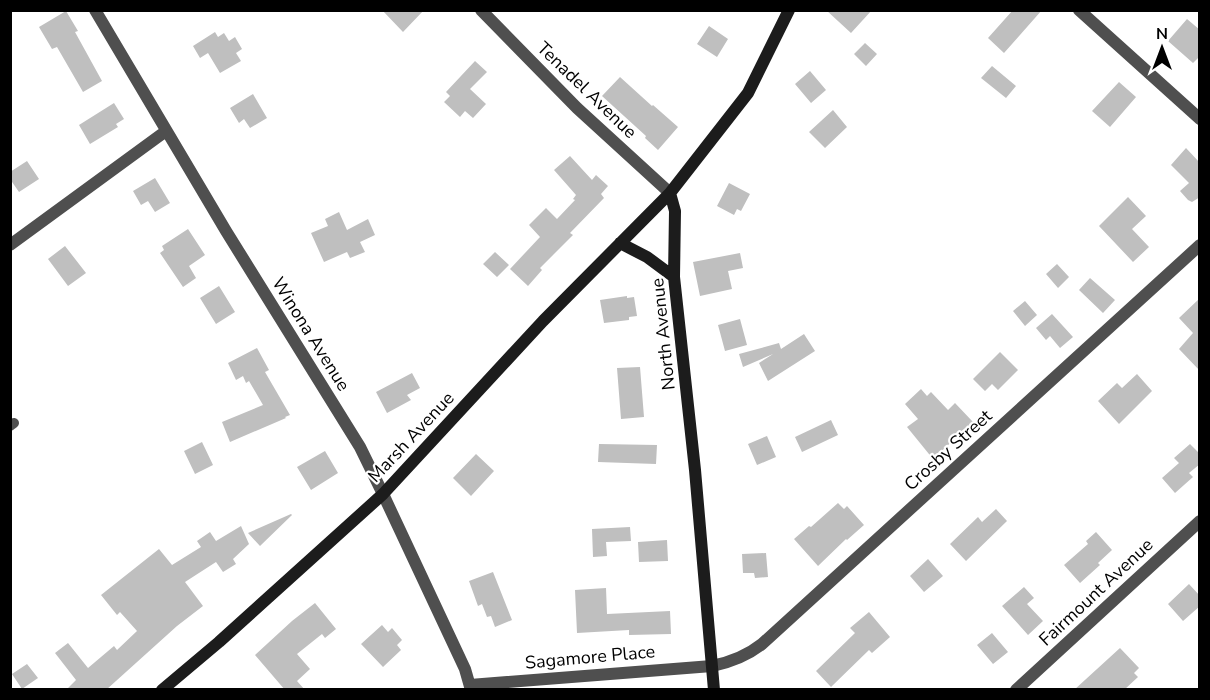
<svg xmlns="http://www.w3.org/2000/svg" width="1210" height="700" font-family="'Nunito Sans',sans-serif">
  <rect width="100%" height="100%" fill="#fff"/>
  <path fill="#bfbfbf" d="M382 10H424L403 32Z
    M826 10H872L851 33Z
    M1013 10H1042L1004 53 988 38Z
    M66 11 78 31 75 32 102 81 83 92 57 47 52 49 39 27Z
    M1187 19 1200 30V56L1193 63 1168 41Z
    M709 26 728 39 717 57 697 44Z
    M215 32 218 37 224 33 229 41 235 37 242 49 236 53 241 61 220 73 208 53 200 58 193 46Z
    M865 43 877 54 866 66 854 54Z
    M475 61 487 72 470 89 486 104 473 118 465 111 460 117 444 102 450 96 446 92Z
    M992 66 1016 86 1006 98 981 78Z
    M810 71 826 90 811 103 795 84Z
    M620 77 652 106 653 105 678 127 658 150 645 138 646 136 602 96Z
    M1119 82 1136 97 1110 127 1092 111Z
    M253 94 267 118 250 128 244 119 239 123 230 108Z
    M114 103 124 119 116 124 118 127 90 144 79 125Z
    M833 110 847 127 825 148 809 132Z
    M1186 148 1200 163V197L1192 202 1188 200 1180 191 1189 183 1171 165Z
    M570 156 592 180 596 175 608 186 601 194 604 198 570 233 573 235 540 268 542 270 528 286 510 269 540 237 529 225 546 208 557 219 575 200 573 199 576 195 554 170Z
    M27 161 39 179 19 192 10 179V172Z
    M155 178 170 203 155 212 148 201 141 205 133 191Z
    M729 183 750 194 741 211 737 209 734 215 717 206Z
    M1128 197 1146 216 1132 229 1149 247 1133 262 1099 226Z
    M339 212 347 230 368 219 375 235 360 242 365 252 350 258 347 252 324 262 311 233 328 226 325 219Z
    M188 229 205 255 189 266 196 278 183 287 160 253 164 250 162 246Z
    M65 246 86 273 68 286 48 259Z
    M495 252 509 265 497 277 483 264Z
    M740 253 743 268 728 271 732 289 700 296 693 262Z
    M1057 264 1069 277 1058 288 1046 274Z
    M1090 278 1115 300 1103 313 1079 290Z
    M219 286 235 312 216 324 200 298Z
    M627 296V298L634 297 637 316 629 317V320L604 323 600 300Z
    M1200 298V371L1179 349 1193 333 1179 318Z
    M1025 301 1037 315 1025 326 1013 311Z
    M1052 314 1073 337 1060 348 1050 336 1046 340 1036 328Z
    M740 319 747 345 725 351 718 325Z
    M804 334 815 351 768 381 759 363 773 354 743 367 739 354 779 343 781 349Z
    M257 348 269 370 265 372 290 415 285 417 286 418 230 442 222 422 263 405 249 381 246 383 243 376 236 380 228 363Z
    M1000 352 1018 370 998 390 992 384 985 391 973 379Z
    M640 367 644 417 621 419 617 368Z
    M412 373 420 388 407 395 411 400 387 413 376 392Z
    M1137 374 1152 391 1119 424 1098 401 1117 383 1122 388Z
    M921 389 927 396 931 392 948 410 955 403 973 422 933 459 907 427 918 419 905 404Z
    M831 420 838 435 802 452 795 437Z
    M767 436 776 457 757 465 748 444Z
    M202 442 213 465 195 474 184 451Z
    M599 444 657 445 656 464 598 462Z
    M1190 444 1200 454V464L1189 473 1193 477 1175 493 1162 478 1179 463 1174 458Z
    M325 451 338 473 311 490 297 467Z
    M476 454 494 471 471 496 453 478Z
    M838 503 844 509 847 506 864 525 847 540 846 539 818 566 794 539 809 526 811 527Z
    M996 509 1007 521 966 561 950 544 978 517 982 522Z
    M291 514 292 515 260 546 248 533Z
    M241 526 249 544 233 559 236 564 223 572 216 562 185 582 203 606 177 626 106 690H66L76 680 55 653 68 643 88 668 114 646 117 650 137 631 120 612 117 615 101 595 159 549 172 565 201 547 197 541 210 532 216 541Z
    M630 527 631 541 606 542 607 556 593 557 592 529Z
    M1096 532 1112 550 1098 563 1100 565 1080 583 1064 565 1088 544 1086 541Z
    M667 540 668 561 639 562 638 542Z
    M766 553 768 577 755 578 754 573H743L742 554Z
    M928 559 943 576 924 592 910 576Z
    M493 572 512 620 495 627 491 616 487 617 482 604 478 606 469 581Z
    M1189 584 1200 596V606L1183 621 1168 604Z
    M1024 587 1034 598 1027 604 1043 621 1028 635 1002 606Z
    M606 588 607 614 670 611 671 634 629 635V630L577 633 575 590Z
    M315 603 336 629 325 638 322 634 297 654 310 669 297 681 305 690H285L255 655 292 621Z
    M869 612 890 637 872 653 869 650 831 687 816 671 855 633 850 628Z
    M382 625 388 632 392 628 402 640 397 645 401 650 383 667 361 644Z
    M992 633 1008 652 993 664 977 645Z
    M1120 648 1139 668 1134 673 1138 677 1124 690H1074Z
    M27 664 38 678 22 689 12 674Z"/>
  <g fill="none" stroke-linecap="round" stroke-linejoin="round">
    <path stroke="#4f4f4f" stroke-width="10" d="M10 426 14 423"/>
    <path stroke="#4f4f4f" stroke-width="12" d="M95 10 226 231 360 447 383 494 465 669 471 690
      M481 10 577 108 670 193
      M1079 10 1200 119
      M10 245 166 131
      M470 685 712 666C732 662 747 656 762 644L1200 245
      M1016 690 1200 521"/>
    <path stroke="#1c1c1c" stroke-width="12" d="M620 243 647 257 674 277
      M162 690 219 642 383 494 543 321 670 193
      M714 690 695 470 674 277 675 211 670 193 748 93 789 10"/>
  </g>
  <g text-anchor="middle" stroke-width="4.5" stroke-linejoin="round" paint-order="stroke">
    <g font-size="18" fill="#000" stroke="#fff">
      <text transform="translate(587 90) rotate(44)" y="6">Tenadel Avenue</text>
      <text transform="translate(311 334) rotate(58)" y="6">Winona Avenue</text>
      <text transform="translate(663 334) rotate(-96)" y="6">North Avenue</text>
      <text transform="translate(411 437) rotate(-47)" y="6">Marsh Avenue</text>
      <text transform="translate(948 450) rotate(-42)" y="6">Crosby Street</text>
      <text transform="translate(1096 592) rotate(-43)" y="6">Fairmount Avenue</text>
      <text transform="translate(590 657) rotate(-5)" y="6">Sagamore Place</text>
    </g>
  </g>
  <rect width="1210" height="700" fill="none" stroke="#000000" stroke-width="24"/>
  <g transform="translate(1162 48)" stroke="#ffffff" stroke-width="4.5" paint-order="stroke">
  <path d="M0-4.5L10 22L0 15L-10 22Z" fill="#000000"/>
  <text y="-9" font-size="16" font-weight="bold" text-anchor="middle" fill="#000000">N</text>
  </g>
</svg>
